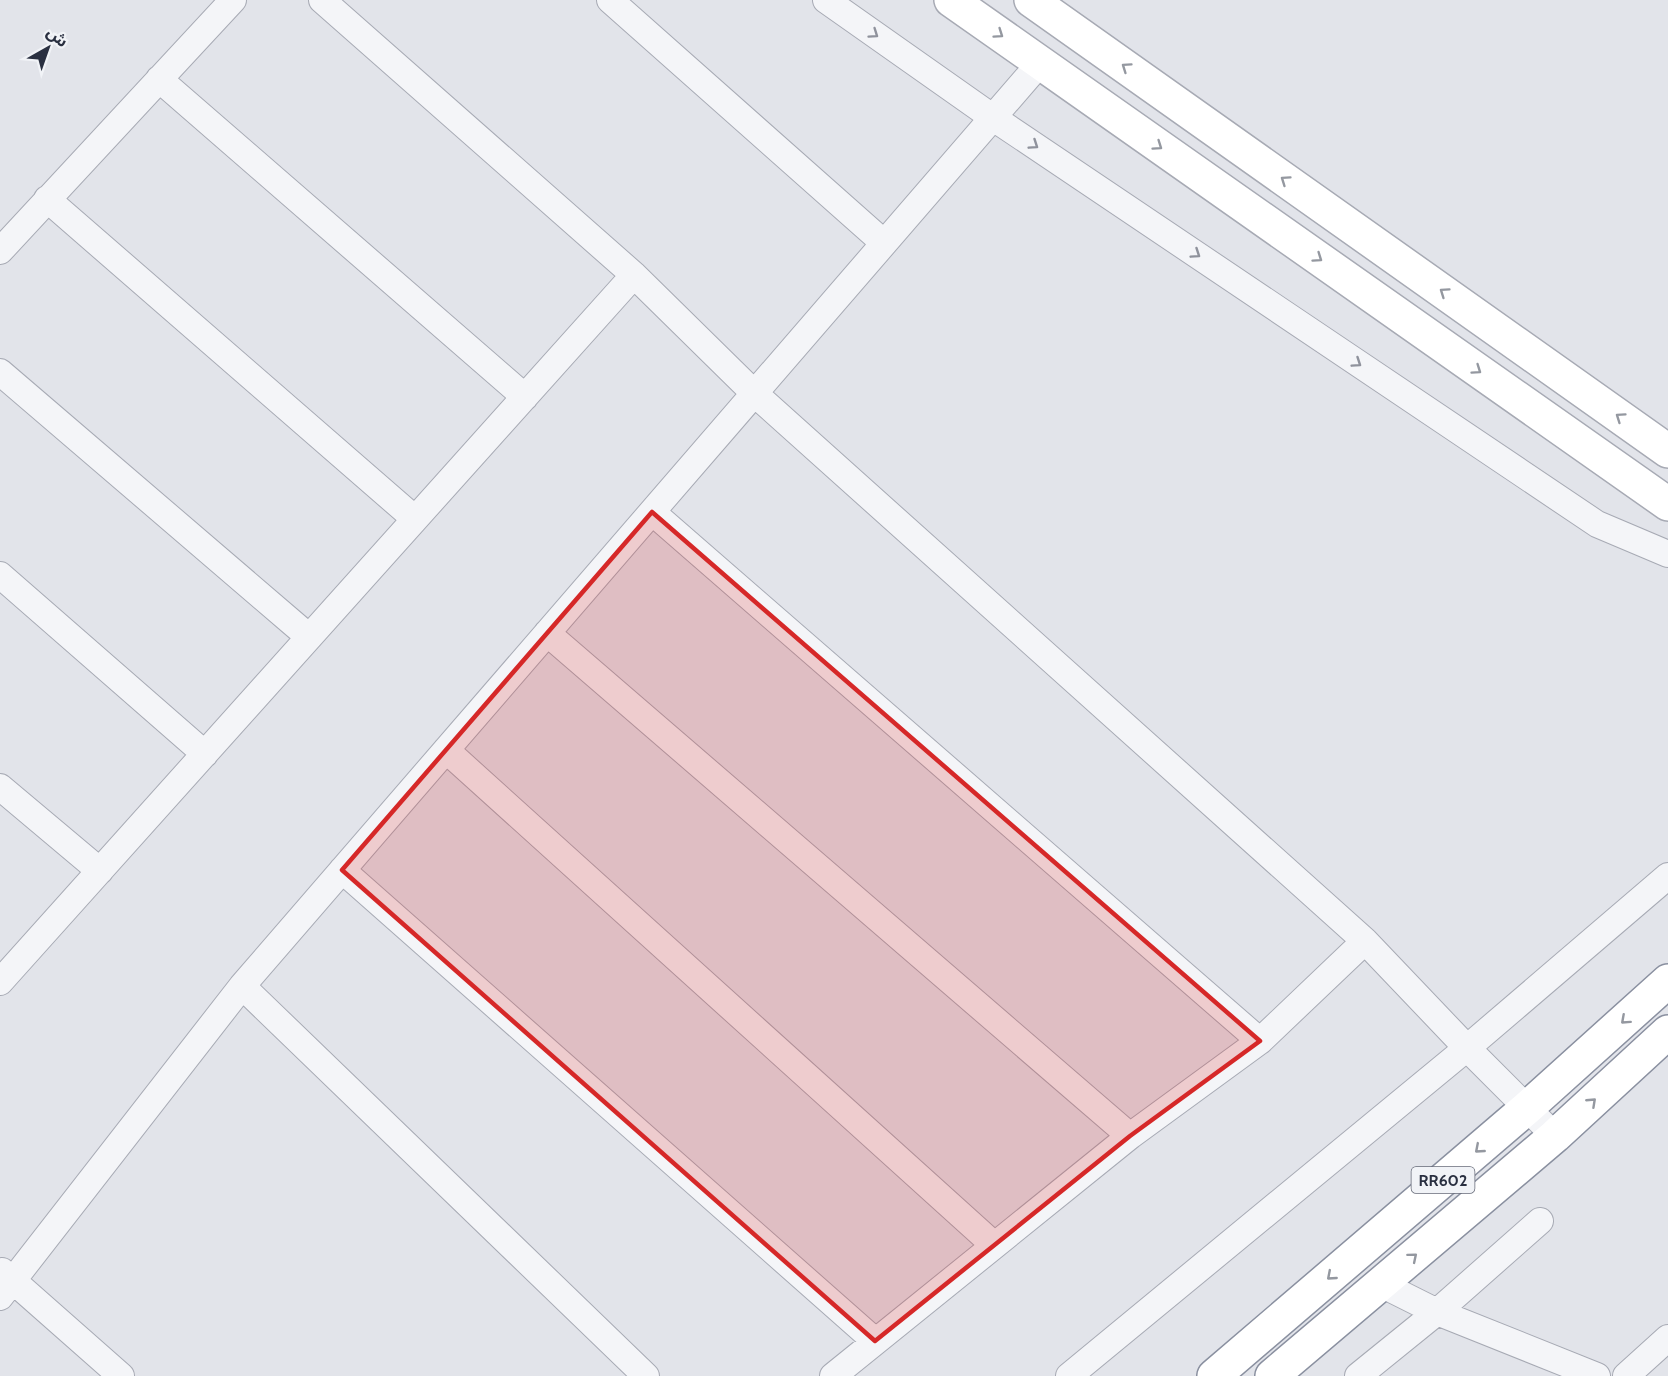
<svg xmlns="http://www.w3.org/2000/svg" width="1668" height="1376" font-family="Cabin,'Noto Sans Arabic',sans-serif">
  <rect width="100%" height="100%" fill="#e2e4ea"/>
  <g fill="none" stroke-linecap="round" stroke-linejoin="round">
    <defs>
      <path id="street" d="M322 0 634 275 754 393 1365 941 1467 1048 1555 1136
        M610 0 884 243
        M826 0 992 117 1597 524 1668 554
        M159 79 525 397
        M47 199 415 519
        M0 251 233 0
        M0 372 309 637
        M652 512 1260 1041
        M0 575 205 754
        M547 633 1130 1136
        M446 750 994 1245
        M0 787 100 871
        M342 870 875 1341
        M0 982 634 275
        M242 986 646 1376
        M2 1271 121 1376
        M1381 1284 1437 1312 1597 1376
        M0 1297 242 986 1040 63
        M833 1376 1130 1136 1260 1041 1365 941
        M1069 1376 1467 1048 1668 876
        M1358 1376 1437 1312 1540 1221
        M1626 1376 1668 1338"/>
      <path id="secondary" d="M951 0 1668 504
        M1031 0 1668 451"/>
      <path id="highway" d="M1214 1376 1527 1108 1668 981
        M1272 1376 1555 1136 1668 1032"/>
    </defs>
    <use href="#street" stroke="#a7aab4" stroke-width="28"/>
    <use href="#secondary" stroke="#a7aab4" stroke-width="36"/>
    <use href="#highway" stroke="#8a90a0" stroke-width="36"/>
    <use href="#street" stroke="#f4f5f8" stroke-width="26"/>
    <use href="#secondary" stroke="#fff" stroke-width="33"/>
    <use href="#highway" stroke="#fff" stroke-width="33"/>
  </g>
  <defs><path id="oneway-chevron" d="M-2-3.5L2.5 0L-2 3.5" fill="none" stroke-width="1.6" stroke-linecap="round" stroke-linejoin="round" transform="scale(1.5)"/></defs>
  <g stroke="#8f929c">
    <use href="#oneway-chevron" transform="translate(874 34) rotate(35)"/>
    <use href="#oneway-chevron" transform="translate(1034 145) rotate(34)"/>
    <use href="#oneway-chevron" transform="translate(1196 254) rotate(34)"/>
    <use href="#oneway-chevron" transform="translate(1357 363) rotate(34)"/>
  </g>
  <g stroke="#9498a0">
    <use href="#oneway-chevron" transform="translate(999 34) rotate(35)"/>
    <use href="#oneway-chevron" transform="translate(1126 67) rotate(-145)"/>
    <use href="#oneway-chevron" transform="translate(1158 146) rotate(35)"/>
    <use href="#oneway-chevron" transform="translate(1285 180) rotate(-145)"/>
    <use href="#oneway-chevron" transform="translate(1318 258) rotate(35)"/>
    <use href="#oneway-chevron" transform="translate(1444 292) rotate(-145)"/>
    <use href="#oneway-chevron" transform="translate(1477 370) rotate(35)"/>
    <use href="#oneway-chevron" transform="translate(1620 417) rotate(-145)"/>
    <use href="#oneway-chevron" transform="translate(1625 1020) rotate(138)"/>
    <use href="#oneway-chevron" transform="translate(1592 1102) rotate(-43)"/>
    <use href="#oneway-chevron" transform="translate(1479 1149) rotate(139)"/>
    <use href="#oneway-chevron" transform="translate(1413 1257) rotate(-40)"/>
    <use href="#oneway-chevron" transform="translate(1331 1276) rotate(139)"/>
  </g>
  <path fill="#d62828" fill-opacity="0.2" stroke="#d62828" stroke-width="4.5" stroke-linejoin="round" d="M652 512 1260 1041 1130 1136 875 1341 342 870Z"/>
  <g text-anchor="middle" stroke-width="4.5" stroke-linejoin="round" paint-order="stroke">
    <rect fill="#f1f3f7" stroke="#666a78" stroke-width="1.5" x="1411.5" y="1167" width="63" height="26" rx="4.5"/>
    <g font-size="16" font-weight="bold" fill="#2a3041">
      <text x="1443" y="1186">RR602</text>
    </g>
  </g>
  <g transform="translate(48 48) rotate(40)" stroke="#f1f3f7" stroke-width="4.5" paint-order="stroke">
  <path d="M0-4.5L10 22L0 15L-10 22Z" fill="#2a3041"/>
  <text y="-9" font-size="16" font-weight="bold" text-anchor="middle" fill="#2a3041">ش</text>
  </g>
</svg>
